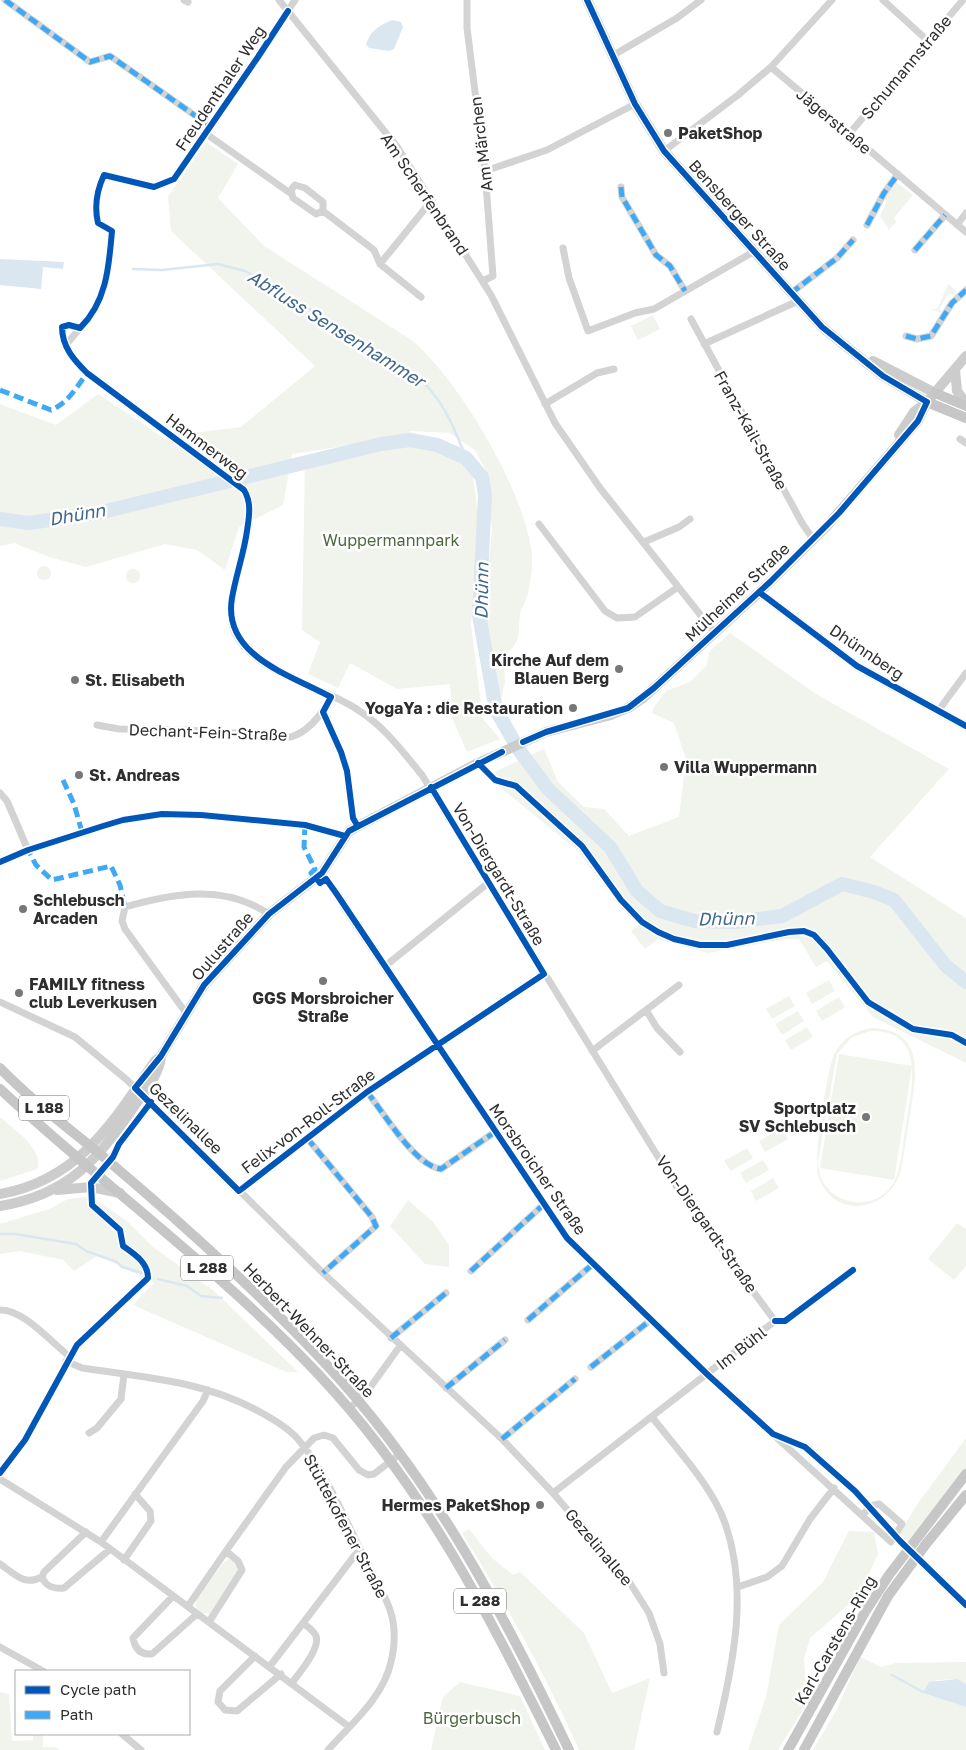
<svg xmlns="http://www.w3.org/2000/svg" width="966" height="1750" font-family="'Golos Text',sans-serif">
  <rect width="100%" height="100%" fill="#fff"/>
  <path fill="#f0f4ec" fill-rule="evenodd" d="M206 142 238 164 218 198 264 246 413 341C459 381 521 486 531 547 534 560 531 580 528 593 527 600 521 607 520 614 517 639 523 637 504 658L505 683 500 703 494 704 482 630 492 530 487 473 476 451 450 433 410 431 411 436 292 454 283 505 239 527 225 570 197 550 165 544 86 567 49 557 14 543 0 546V404L56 425 98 394 165 439 185 434 241 427 315 366 171 231 168 197Z
    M896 182 913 195 894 218 896 222 889 230 880 216 886 203 885 195Z
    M948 284 957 292 953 296 949 293 939 310 944 313 931 310 938 308Z
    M653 315 660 329 638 340 631 326Z
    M432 442 472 469 480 530 471 625 483 719 500 739 467 752 453 720 450 684 397 689 350 663 338 688 308 674 320 642 302 630 305 461 386 444Z
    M37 573a7 7 0 1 1 14 0a7 7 0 1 1-14 0Z
    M126 576a7 7 0 1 1 14 0a7 7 0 1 1-14 0Z
    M730 633 816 694 949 769 870 857 966 918V1063L873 1017 827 961 816 967 799 939H787L708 953 658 939 645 949 631 931 640 924 623 910 576 849 486 776 544 749 558 782 584 807 604 809 629 836 679 817 686 759 674 723 652 713 654 707 666 691 690 682 707 665 709 652Z
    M829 980 835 991 812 1004 806 993Z
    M789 996 795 1006 772 1019 766 1009Z
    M839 997 845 1007 822 1021 816 1011Z
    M798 1011 804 1021 782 1035 775 1024Z
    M807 1027 813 1037 791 1050 785 1040Z
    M873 1028C926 1030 916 1078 910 1114 907 1133 904 1152 901 1171 889 1211 835 1221 819 1178 812 1161 827 1073 834 1054 842 1039 855 1030 873 1028ZM870 1031C928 1029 911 1090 906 1125 903 1142 902 1162 896 1178 877 1219 818 1205 818 1161L837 1054 851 1038Z
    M839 1054 912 1066 894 1180 820 1168Z
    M0 1117C13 1129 45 1149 37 1169L0 1181Z
    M782 1128 788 1139 765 1152 759 1141Z
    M747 1148 753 1158 731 1171 724 1161Z
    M763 1160 769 1170 746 1183 740 1173Z
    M773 1178 779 1188 756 1201 751 1191Z
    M86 1197 103 1204 129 1223 153 1247 214 1291 298 1372H286L133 1305 154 1283 99 1255 74 1271 63 1260 20 1251 0 1254V1224L49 1209 68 1199Z
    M408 1200 433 1222 449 1245V1267L425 1264 390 1226Z
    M957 1223 966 1229V1266L954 1280 928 1259Z
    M966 1438V1469L908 1542 900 1534 914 1509Z
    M469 1529 492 1558 513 1575 520 1572 584 1633 612 1693 650 1678 634 1750H579C546 1676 505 1602 462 1533Z
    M849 1531 874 1532 878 1554 859 1595 810 1638 804 1659 807 1703 778 1750H748L766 1697 779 1625 823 1582Z
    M229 1559 234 1561 239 1570 211 1614 202 1613 196 1607V1600L224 1562Z
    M860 1657 881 1667 896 1663 966 1662V1684L957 1679 937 1680 923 1693 966 1707V1750H813L837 1709Z
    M460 1682 520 1696 545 1750H431L443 1697Z
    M0 1692 9 1694 12 1741 33 1740V1734H43V1747H56L59 1750H0Z"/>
  <path fill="#dae6f0" d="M392 20 401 22 403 27 394 49 389 51 369 48 366 44C371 30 379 26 392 20Z
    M0 259 64 262 63 269 43 267 41 289 0 285Z
    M957 1679 966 1684V1707L923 1693 929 1682Z"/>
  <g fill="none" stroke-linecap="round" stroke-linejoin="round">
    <path stroke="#dae6f0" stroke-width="2.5" d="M133 269 162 270 218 264 245 271 270 284 425 384C446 406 455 430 466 458
      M0 1234H15L76 1244 86 1251 117 1262 122 1267 142 1273
      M158 1279 187 1286 201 1296 222 1298
      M892 1675 923 1692 926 1691"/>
    <path stroke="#dae6f0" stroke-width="14" d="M0 519 29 523 98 513 381 444 410 440 437 445 466 458 482 477 485 495 479 615 496 710 519 750 548 789 610 847 637 891 660 911 694 921 735 922 782 916 842 884 874 892 894 900 946 966 966 982"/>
    <path stroke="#d3d3d3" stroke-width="7" d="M5 0 90 62 110 56 210 126
      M184 0 188 2
      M279 0 398 148 491 295 555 423 600 488 714 632
      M467 0V28L485 171 493 276 483 281
      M883 0 928 41
      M612 56 677 18 701 0
      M771 67 966 232
      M205 133 290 193
      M849 134 963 0
      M664 151 738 95 771 67 832 0
      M485 171 547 150 635 104
      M174 179 258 57 295 0
      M295 185 305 188 323 202V211L316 214 293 198 291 190Z
      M621 187 622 197 656 255 670 266 685 291
      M323 211 374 250 380 264 432 200
      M867 225 884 193 898 174
      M957 225 966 213
      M112 231C109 265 107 302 80 328L69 325 62 327C62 347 74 360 87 373L244 490C267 526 214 594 236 635 257 674 323 686 358 710 385 727 402 751 422 775L681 1194 775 1321 553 1493
      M563 248 569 278 588 331 635 313 654 309 755 251
      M915 250 945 215
      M380 264 421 297
      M791 293 837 258 853 240
      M691 319 802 523 813 539
      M906 336 917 339 931 336 952 303 966 290
      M704 344 798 301
      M65 346 80 328
      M545 404 597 373 614 369
      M960 439 966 443
      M539 524 605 611 617 618 635 617 678 587
      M644 542 679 527 690 519
      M938 711 966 673
      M97 725 119 729 188 730 291 737C310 731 322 714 331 697
      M0 793 7 801 28 850 0 862
      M343 906 567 1238 708 1375 891 1542 902 1524 879 1504 870 1506 863 1515
      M384 967 488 883
      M0 1002 75 1037 127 1080 323 1273 502 1439 553 1493 630 1583 649 1613 660 1644 664 1673
      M646 1010 657 1028 680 1052
      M186 1013 125 929 122 921 125 907C174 893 224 884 269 914
      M592 1051 679 985
      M367 1092C384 1113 415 1166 441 1169L495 1132
      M307 1138 372 1217 376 1226 323 1273
      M239 1191 367 1092 544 974
      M471 1271 543 1205
      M0 1310C23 1309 51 1342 69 1356
      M528 1320 593 1264
      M391 1338 446 1293
      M66 1361 82 1368C143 1377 205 1381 260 1412 273 1419 287 1427 297 1438 324 1470 342 1512 360 1549 370 1570 383 1589 390 1610 396 1627 395 1645 391 1662 383 1698 351 1724 328 1750
      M591 1367 652 1319
      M446 1388 505 1340
      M349 1409 369 1389 400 1346
      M652 1417C676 1448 712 1486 725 1523 749 1591 733 1665 717 1732
      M89 1433 97 1428 121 1399 124 1374
      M502 1439 575 1379
      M0 1473 25 1440 77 1345 142 1283
      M0 1479 101 1542 348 1726
      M86 1532 44 1572 42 1577C46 1587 54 1589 64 1588L109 1550
      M101 1542 203 1401 208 1390
      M226 1551 286 1467 314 1438 324 1435 333 1438 359 1470 368 1475 374 1474 401 1453
      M124 1560 151 1521 150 1511 135 1494
      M0 1564C16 1575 24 1586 42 1577
      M738 1587 767 1577 782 1566 810 1519 834 1488
      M173 1596 133 1638C135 1649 141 1655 152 1654L197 1614
      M188 1606 226 1551 238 1561 242 1570 209 1622
      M303 1623 355 1555 360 1550
      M0 1647 43 1671
      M255 1656 220 1691 218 1702 225 1710 237 1711 281 1674
      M270 1666 303 1623C307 1626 312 1630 315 1634 323 1646 299 1673 292 1683
      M122 1734 141 1750"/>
    <path stroke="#d3d3d3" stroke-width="9" d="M759 592 857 666 966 726"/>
    <path stroke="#ccc" stroke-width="10" d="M587 0 635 104 664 151 822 327 883 376 927 402
      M873 361 935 393
      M955 370 957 391 966 403
      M899 435 914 412 927 402 966 356
      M57 1190 91 1187 120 1193
      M0 1194C79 1180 113 1122 155 1061L161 1056 204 985 269 914 322 873 349 831 478 763 546 732 611 715 628 708 643 698 765 587 826 527 918 421 927 402
      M0 1206C69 1195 99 1158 136 1104 145 1090 159 1075 161 1057"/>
    <path stroke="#c6c6c6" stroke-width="10" d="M935 393 966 406
      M927 402 966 418
      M0 1068C35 1104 75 1133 113 1165 186 1227 259 1293 324 1362 432 1477 502 1610 569 1750
      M0 1089C38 1125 79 1159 119 1193 188 1251 258 1310 320 1376 426 1489 488 1614 556 1750
      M788 1750 865 1612 889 1575 966 1474
      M804 1750 888 1596 926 1544 966 1495"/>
    <path stroke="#3fa9f5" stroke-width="5" stroke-dasharray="10 5" stroke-linecap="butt" d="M5 0 90 62 110 56 210 126
      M621 187 622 197 656 255 670 266 685 291
      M867 225 884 193 898 174
      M915 250 945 215
      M791 293 837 258 853 240
      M906 336 917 339 931 336 952 303 966 290
      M0 390 51 410C67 404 77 387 87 373
      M63 780 74 804 82 832
      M305 825 304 847 315 869 311 873 315 877
      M32 849 28 850 36 865 52 880 111 866 120 885 125 907
      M367 1092C384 1113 415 1166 441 1169L495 1132
      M307 1138 372 1217 376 1226 323 1273
      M471 1271 543 1205
      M528 1320 593 1264
      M391 1338 446 1293
      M591 1367 652 1319
      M446 1388 505 1340
      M502 1439 575 1379"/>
    <defs>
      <path id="cycleway" d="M587 0 635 104 664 151 822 327 883 376 927 402
        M288 11 258 57 174 179 154 187 104 175C97 190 94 206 98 223L112 231C109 265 107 302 80 328L69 325 62 327C62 347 74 360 87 373L244 490C252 503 249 517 247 531 244 553 236 575 232 598 222 656 291 675 331 697L323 712 341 752 347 771 353 818 357 825
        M759 592 857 666 966 726
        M523 742 546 732 628 708 654 688 770 582 839 513 918 421 927 402
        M478 763 495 780 516 786 582 846 621 900 642 922 658 932 674 939 700 945H727L789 932 804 931 814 935 827 949 868 1002 913 1029 952 1035 966 1043
        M431 787 544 974 367 1092 239 1191 135 1088 161 1056 204 985 269 914 322 873 349 831 502 752
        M0 862 28 850 103 826 123 820 162 814 201 815 305 825 345 836
        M316 878 320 883 326 879 336 893 567 1238 708 1375 773 1434 805 1447 855 1491 900 1541 966 1605
        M775 1321H785L853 1270
        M0 1473 25 1440 77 1345 148 1278C148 1262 134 1254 123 1246L120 1230 92 1205 91 1183 113 1157 119 1144 151 1102"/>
    </defs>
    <use href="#cycleway" stroke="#fff" stroke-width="9"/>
    <use href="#cycleway" stroke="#0057b8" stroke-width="6"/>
  </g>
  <g fill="#777" stroke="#fff" stroke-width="2">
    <circle cx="668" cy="133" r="5"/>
    <circle cx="619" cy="669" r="5"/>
    <circle cx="75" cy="680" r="5"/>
    <circle cx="573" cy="708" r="5"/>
    <circle cx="664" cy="767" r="5"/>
    <circle cx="79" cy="775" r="5"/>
    <circle cx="23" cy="909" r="5"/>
    <circle cx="323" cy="981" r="5"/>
    <circle cx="19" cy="993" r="5"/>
    <circle cx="866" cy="1117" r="5"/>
    <circle cx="540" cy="1505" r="5"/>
  </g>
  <g text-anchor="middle" stroke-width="5" stroke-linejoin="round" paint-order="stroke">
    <g fill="#fff" stroke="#6d6d6d" stroke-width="1">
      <rect x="19" y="1095.5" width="50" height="25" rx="4"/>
      <rect x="181" y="1255.5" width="52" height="25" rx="4"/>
      <rect x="454" y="1588.5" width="52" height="25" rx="4"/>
    </g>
    <g font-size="15" font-weight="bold" fill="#2e2e2e">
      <text x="44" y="1113">L 188</text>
      <text x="207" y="1273">L 288</text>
      <text x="480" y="1606">L 288</text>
    </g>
    <g font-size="16" fill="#2e2e2e" stroke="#fff">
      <text transform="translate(906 67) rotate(-50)" y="6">Schumannstraße</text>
      <text transform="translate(220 88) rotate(-56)" y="6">Freudenthaler Weg</text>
      <text transform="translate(834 121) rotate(40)" y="6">Jägerstraße</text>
      <text transform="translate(481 144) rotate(-97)" y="6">Am Märchen</text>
      <text transform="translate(425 194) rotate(56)" y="6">Am Scherfenbrand</text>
      <text transform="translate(740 215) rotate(48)" y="6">Bensberger Straße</text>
      <text transform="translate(751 430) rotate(61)" y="6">Franz-Kail-Straße</text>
      <text transform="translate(207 446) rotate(37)" y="6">Hammerweg</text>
      <text transform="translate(737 592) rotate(-43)" y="6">Mülheimer Straße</text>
      <text transform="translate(867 652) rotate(34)" y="6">Dhünnberg</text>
      <text transform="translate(208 732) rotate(2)" y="6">Dechant-Fein-Straße</text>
      <text transform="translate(499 874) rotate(59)" y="6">Von-Diergardt-Straße</text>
      <text transform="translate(222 946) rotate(-49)" y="6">Oulustraße</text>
      <text transform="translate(186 1118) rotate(44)" y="6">Gezelinallee</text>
      <text transform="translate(308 1121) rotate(-37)" y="6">Felix-von-Roll-Straße</text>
      <text transform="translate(538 1169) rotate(55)" y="6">Morsbroicher Straße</text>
      <text transform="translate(707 1224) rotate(55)" y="6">Von-Diergardt-Straße</text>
      <text transform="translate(309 1330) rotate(46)" y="6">Herbert-Wehner-Straße</text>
      <text transform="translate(741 1348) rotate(-38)" y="6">Im Bühl</text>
      <text transform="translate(346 1526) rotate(62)" y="6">Stüttekofener Straße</text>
      <text transform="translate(599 1547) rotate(50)" y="6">Gezelinallee</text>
      <text transform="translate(835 1640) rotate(-60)" y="6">Karl-Carstens-Ring</text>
    </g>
    <g font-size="16" font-weight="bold" fill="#2e2e2e" stroke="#fff" text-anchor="start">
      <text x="678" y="139">PaketShop</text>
      <text x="609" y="666" text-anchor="end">Kirche Auf dem<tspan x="609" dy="18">Blauen Berg</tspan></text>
      <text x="85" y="686">St. Elisabeth</text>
      <text x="563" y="714" text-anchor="end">YogaYa : die Restauration</text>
      <text x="674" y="773">Villa Wuppermann</text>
      <text x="89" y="781">St. Andreas</text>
      <text x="33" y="906">Schlebusch<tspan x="33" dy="18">Arcaden</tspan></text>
      <text x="29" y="990">FAMILY fitness<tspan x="29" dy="18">club Leverkusen</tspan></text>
      <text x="323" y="1004" text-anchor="middle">GGS Morsbroicher<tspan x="323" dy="18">Straße</tspan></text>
      <text x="856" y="1114" text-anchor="end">Sportplatz<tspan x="856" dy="18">SV Schlebusch</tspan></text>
      <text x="530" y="1511" text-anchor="end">Hermes PaketShop</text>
    </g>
    <g font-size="16" fill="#4e683e" stroke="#fff">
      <text x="391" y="546">Wuppermannpark</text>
      <text x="472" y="1724">Bürgerbusch</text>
    </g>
    <g font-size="18" font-style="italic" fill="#40688c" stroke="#fff">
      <text transform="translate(336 329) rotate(32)" y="6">Abfluss Sensenhammer</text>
      <text transform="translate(77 515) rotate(-10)" y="6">Dhünn</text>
      <text transform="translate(482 591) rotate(-89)" y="6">Dhünn</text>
      <text transform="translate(726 919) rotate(-1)" y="6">Dhünn</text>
    </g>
  </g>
  <rect x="15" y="1670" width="175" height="65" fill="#ffffff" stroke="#ababab"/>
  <rect x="25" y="1686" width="25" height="8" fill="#0057b8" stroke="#ababab"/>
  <text x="60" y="1695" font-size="15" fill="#2e2e2e">Cycle path</text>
  <rect x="25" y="1711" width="25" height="8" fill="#3fa9f5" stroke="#ababab"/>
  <text x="60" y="1720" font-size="15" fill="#2e2e2e">Path</text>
</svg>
